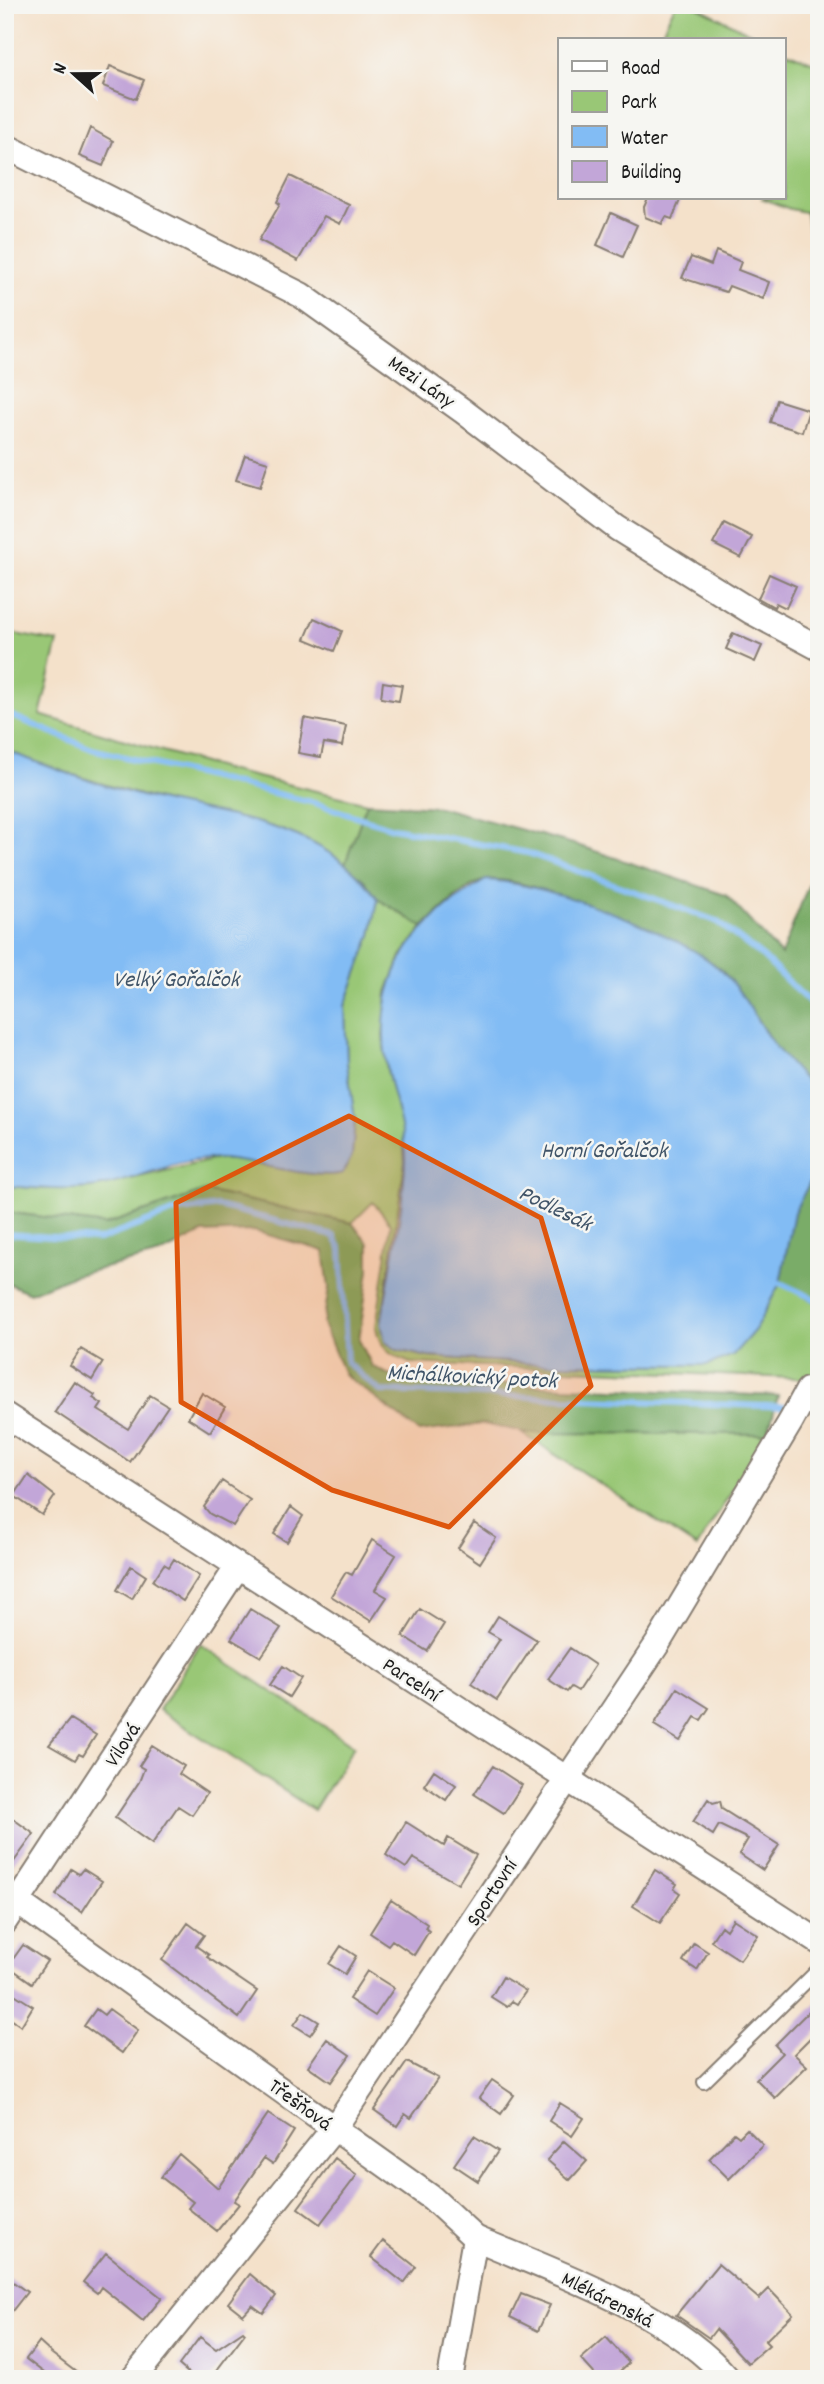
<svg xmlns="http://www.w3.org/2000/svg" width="824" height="2384" font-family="Dekko,sans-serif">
  <rect width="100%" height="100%" fill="#f6f6f2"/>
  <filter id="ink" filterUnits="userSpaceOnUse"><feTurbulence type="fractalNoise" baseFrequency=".0143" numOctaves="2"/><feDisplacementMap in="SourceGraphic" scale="14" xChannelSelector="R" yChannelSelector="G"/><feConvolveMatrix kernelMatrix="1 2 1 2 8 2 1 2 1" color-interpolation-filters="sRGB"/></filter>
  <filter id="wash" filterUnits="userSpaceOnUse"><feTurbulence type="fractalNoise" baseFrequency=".00686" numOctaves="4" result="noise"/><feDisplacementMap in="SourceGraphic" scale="28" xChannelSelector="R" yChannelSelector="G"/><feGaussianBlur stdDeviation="1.57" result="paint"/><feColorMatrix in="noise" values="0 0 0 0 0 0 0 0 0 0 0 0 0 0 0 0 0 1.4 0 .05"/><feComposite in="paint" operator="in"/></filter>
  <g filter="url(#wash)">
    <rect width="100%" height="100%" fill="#f4e1ca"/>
    <path fill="#99c776" stroke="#5a7249" stroke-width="2" d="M675 5H694L764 40H658Z
      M784 51 819 65V215L790 209 761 198H784Z
      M5 632 58 642 40 715 227 770 367 803 345 864C290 820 224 817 159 800 107 786 55 770 5 750Z
      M378 899 423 927 401 956 387 992 383 1036 387 1070 402 1120 405 1162 381 1324 428 1357 539 1364 708 1365C752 1348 759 1322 780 1283L819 1304V1379L411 1363C391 1356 380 1350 376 1327L391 1224 373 1202 352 1223 205 1191 105 1225 5 1212V1186L46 1189 100 1186 217 1159 257 1162 355 1120 347 1063 345 1006 371 935Z
      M522 1433H530L768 1434 697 1547Z
      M200 1644 354 1746 314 1810 159 1710Z"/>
    <path fill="#7aac67" stroke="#4b6442" stroke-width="2" d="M806 212 819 215V292H818Z
      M367 803 439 807 577 845 726 895 781 955 812 876 819 881V1095C802 1077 784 1059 770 1039 754 1016 740 988 720 969 692 942 524 874 487 880 467 883 438 913 423 927L378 899 365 881 345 864Z
      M819 1165V1304L780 1283 794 1212Z
      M205 1191 352 1223 369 1243V1270L359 1340 372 1366 399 1380 778 1396 768 1434 530 1433 483 1424 419 1432 344 1374 323 1324 329 1288 324 1251 254 1231 202 1233 160 1254 72 1276 30 1293 5 1282V1212L105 1225Z"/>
    <path fill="#82bcf4" stroke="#4f6c88" stroke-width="2" d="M5 750C56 770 109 789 162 801 241 819 328 827 378 899L371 935 345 1006 347 1063 355 1120 352 1156 343 1173C315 1181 254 1161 222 1159 185 1156 138 1179 102 1186 71 1192 36 1188 5 1186Z
      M486 880C541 882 679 931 719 969 740 987 754 1016 769 1038 784 1059 802 1077 819 1095V1165L794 1212 780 1283 755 1330 733 1355 708 1365 539 1364 428 1357 397 1350 385 1342 381 1324C389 1275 404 1209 405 1160 405 1127 392 1099 387 1067 372 977 412 924 486 880Z"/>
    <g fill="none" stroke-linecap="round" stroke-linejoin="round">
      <path stroke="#82bcf4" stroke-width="6" d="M5 713 92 749 311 802 393 828 528 853 716 921 763 957 819 1012
        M5 1234 99 1240 173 1212 218 1206 334 1236 341 1249 347 1363 380 1391 792 1407
        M772 1283H780L819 1301"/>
    </g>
    <g id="blocks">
      <path fill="#c2a6d8" d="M110 66 144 80 136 99 103 86Z
        M90 128 113 141 103 166 79 156Z
        M290 176 349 205 340 224 324 216 298 261 259 240 280 204 277 202Z
        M648 198H681L672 219 666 217 662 224 645 217 644 207Z
        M611 213 637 225 623 257 597 245Z
        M716 251 741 262 738 270 769 282 763 299 729 286 726 292 682 278 691 257 711 265Z
        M777 400 809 410 802 432 770 422Z
        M245 455 268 462 260 487 236 480Z
        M724 523 752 537 741 558 713 544Z
        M769 574 796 586 786 608 776 603 774 607 758 598Z
        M314 618 342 631 334 651 305 639Z
        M733 633 762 646 755 662 726 649Z
        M383 682 402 685 399 701 381 698Z
        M304 718 346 726 342 746 324 743 321 757 298 753Z
        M81 1349 103 1362 92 1380 70 1366Z
        M75 1382 95 1395 93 1398 102 1404 98 1410 128 1429 150 1395 168 1406 130 1462 55 1412Z
        M202 1393 225 1407 210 1432 188 1418Z
        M28 1475 55 1496 42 1515 14 1496Z
        M222 1481 250 1500 233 1526 210 1514 204 1507Z
        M291 1507 303 1516 287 1542 274 1534Z
        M474 1523 496 1538 480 1563 458 1548Z
        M372 1540 396 1555 375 1590 387 1597 371 1621 331 1596 346 1572 352 1575Z
        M174 1559 199 1576 183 1601 153 1581 164 1564 169 1567Z
        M131 1566 146 1576 132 1599 117 1590Z
        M250 1609 281 1628 261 1657 231 1639Z
        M420 1609 444 1624 427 1651 403 1636Z
        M498 1616 537 1640 497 1700 471 1683 500 1639 488 1632Z
        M570 1648 595 1665 578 1691 571 1687 567 1692 548 1679Z
        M283 1666 301 1678 289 1697 270 1685Z
        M677 1688 709 1708 701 1720 695 1717 680 1741 654 1725Z
        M70 1719 96 1735 83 1756 79 1754 75 1760 49 1745Z
        M152 1746 184 1766 179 1774 207 1793 192 1815 178 1806 152 1844 115 1818 139 1782 144 1769 139 1766Z
        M493 1766 522 1785 504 1813 474 1794Z
        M434 1770 456 1785 446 1800 424 1785Z
        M708 1799 713 1803 720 1801 722 1809 779 1845 763 1870 739 1854 748 1839 719 1825 713 1835 693 1822Z
        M5 1813 34 1834 5 1874Z
        M406 1822 444 1846 448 1838 476 1855 458 1884 413 1858 406 1868 386 1855Z
        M71 1869 79 1874 83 1869 102 1881 82 1912 56 1895Z
        M655 1870 677 1884 674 1889 680 1893 660 1923 633 1906Z
        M391 1900 427 1924 425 1928 429 1931 414 1955 392 1940 388 1945 370 1933Z
        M733 1919 758 1935 740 1960 711 1941 721 1926 726 1930Z
        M188 1923 204 1935 196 1946 209 1955 207 1957 257 1991 239 2018 162 1960Z
        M694 1943 708 1952 697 1970 683 1961Z
        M23 1945 47 1961 32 1983 8 1966Z
        M341 1946 356 1956 345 1974 329 1964Z
        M367 1971 394 1988 375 2016 349 1999Z
        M503 1977 526 1991 517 2004 512 2001 507 2007 491 1997Z
        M5 1988 33 2006 21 2026 5 2015Z
        M819 2001V2029L794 2054 807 2066 775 2098 756 2079 782 2053 775 2045Z
        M96 2009 104 2015 109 2009 138 2030 122 2053 84 2026Z
        M303 2012 319 2022 310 2035 294 2025Z
        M327 2039 350 2055 331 2082 308 2066Z
        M407 2062 438 2078 411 2118 405 2114 397 2126 374 2110Z
        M492 2080 514 2095 501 2114 479 2098Z
        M560 2103 584 2118 572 2136 549 2121Z
        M268 2114 294 2131 273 2164 264 2158 234 2201 239 2204 217 2231 188 2208 193 2202 161 2177 179 2154 218 2188Z
        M747 2129 763 2145 729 2179 709 2159 734 2133 739 2137Z
        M474 2136 498 2151 478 2181 454 2165Z
        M564 2141 587 2161 570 2180 547 2160Z
        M335 2158 357 2175 320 2224 298 2208Z
        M383 2241 416 2267 404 2283 371 2257Z
        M106 2253 162 2298 143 2321 101 2287 97 2293 83 2282Z
        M718 2264 759 2299 769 2289 793 2314 765 2341 769 2345 748 2363 716 2329 709 2338 676 2315Z
        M250 2274 276 2296 263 2313 252 2305 243 2315 228 2303Z
        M5 2276 27 2292 5 2320Z
        M521 2294 550 2305 538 2331 510 2317Z
        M243 2331 245 2333 210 2379H195L179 2365 200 2337 216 2349Z
        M606 2337 629 2363 611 2379H599L581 2359Z
        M39 2342 51 2353 85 2379H52L26 2359Z"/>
    </g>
  </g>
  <g filter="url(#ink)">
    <use href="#blocks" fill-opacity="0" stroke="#887e73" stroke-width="2"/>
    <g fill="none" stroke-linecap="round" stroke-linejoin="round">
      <defs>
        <path id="lane" d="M704 2082 819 1969"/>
        <path id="street" d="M5 146 301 295 463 411 617 528 752 612 819 648
          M5 1415 819 1942
          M5 1893 432 2198 475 2238 450 2379
          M5 1921 238 1566
          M475 2238C554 2272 673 2313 728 2379
          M133 2379 335 2127 658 1643 791 1421 808 1390H819"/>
      </defs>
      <use href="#lane" stroke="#887e73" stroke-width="16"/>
      <use href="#street" stroke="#887e73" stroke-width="28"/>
      <use href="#lane" stroke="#fff" stroke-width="12"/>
      <use href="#street" stroke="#fff" stroke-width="24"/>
    </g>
  </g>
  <path fill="#de560d" fill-opacity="0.2" stroke="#de560d" stroke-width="5" stroke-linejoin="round" d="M349 1116 541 1218 591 1386 449 1527 332 1490 181 1402 176 1203Z"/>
  <g text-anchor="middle" stroke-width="5" stroke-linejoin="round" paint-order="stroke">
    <g font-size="21" fill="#1c1c1c" stroke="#f6f6f2">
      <text transform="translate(422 381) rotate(35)" y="7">Mezi Lány</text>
      <text transform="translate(412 1679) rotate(33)" y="7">Parcelní</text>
      <text transform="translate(122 1744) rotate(-57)" y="7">Vilová</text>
      <text transform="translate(491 1892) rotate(-57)" y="7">Sportovní</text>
      <text transform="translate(301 2104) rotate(36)" y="7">Třešňová</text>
      <text transform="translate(608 2299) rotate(27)" y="7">Mlékárenská</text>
    </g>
    <g font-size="23" font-style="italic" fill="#405468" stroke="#f6f6f2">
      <text x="176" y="986">Velký Gořalčok</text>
      <text x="604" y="1157">Horní Gořalčok</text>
      <text transform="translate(556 1207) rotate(26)" y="8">Podlesák</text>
      <text transform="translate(472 1375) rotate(3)" y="8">Michálkovický potok</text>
    </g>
  </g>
  <rect width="824" height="2384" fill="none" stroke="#f6f6f2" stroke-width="28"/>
  <rect x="558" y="38" width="228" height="161" fill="#f6f6f2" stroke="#9f9f9c" stroke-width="2"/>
  <rect x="572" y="61" width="35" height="10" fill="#ffffff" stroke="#9f9f9c" stroke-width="2"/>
  <text x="621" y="74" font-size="21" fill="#1c1c1c">Road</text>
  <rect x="572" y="91" width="35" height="21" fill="#99c776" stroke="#9f9f9c" stroke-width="2"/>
  <text x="621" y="108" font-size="21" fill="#1c1c1c">Park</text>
  <rect x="572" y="126" width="35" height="21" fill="#82bcf4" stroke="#9f9f9c" stroke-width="2"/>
  <text x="621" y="144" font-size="21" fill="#1c1c1c">Water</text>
  <rect x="572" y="161" width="35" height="21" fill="#c2a6d8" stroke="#9f9f9c" stroke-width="2"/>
  <text x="621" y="178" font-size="21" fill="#1c1c1c">Building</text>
  <g transform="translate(74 74) rotate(291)" stroke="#f6f6f2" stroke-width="5" paint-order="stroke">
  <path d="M0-5L12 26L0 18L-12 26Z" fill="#1c1c1c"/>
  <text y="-10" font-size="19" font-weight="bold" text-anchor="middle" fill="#1c1c1c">N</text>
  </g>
</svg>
